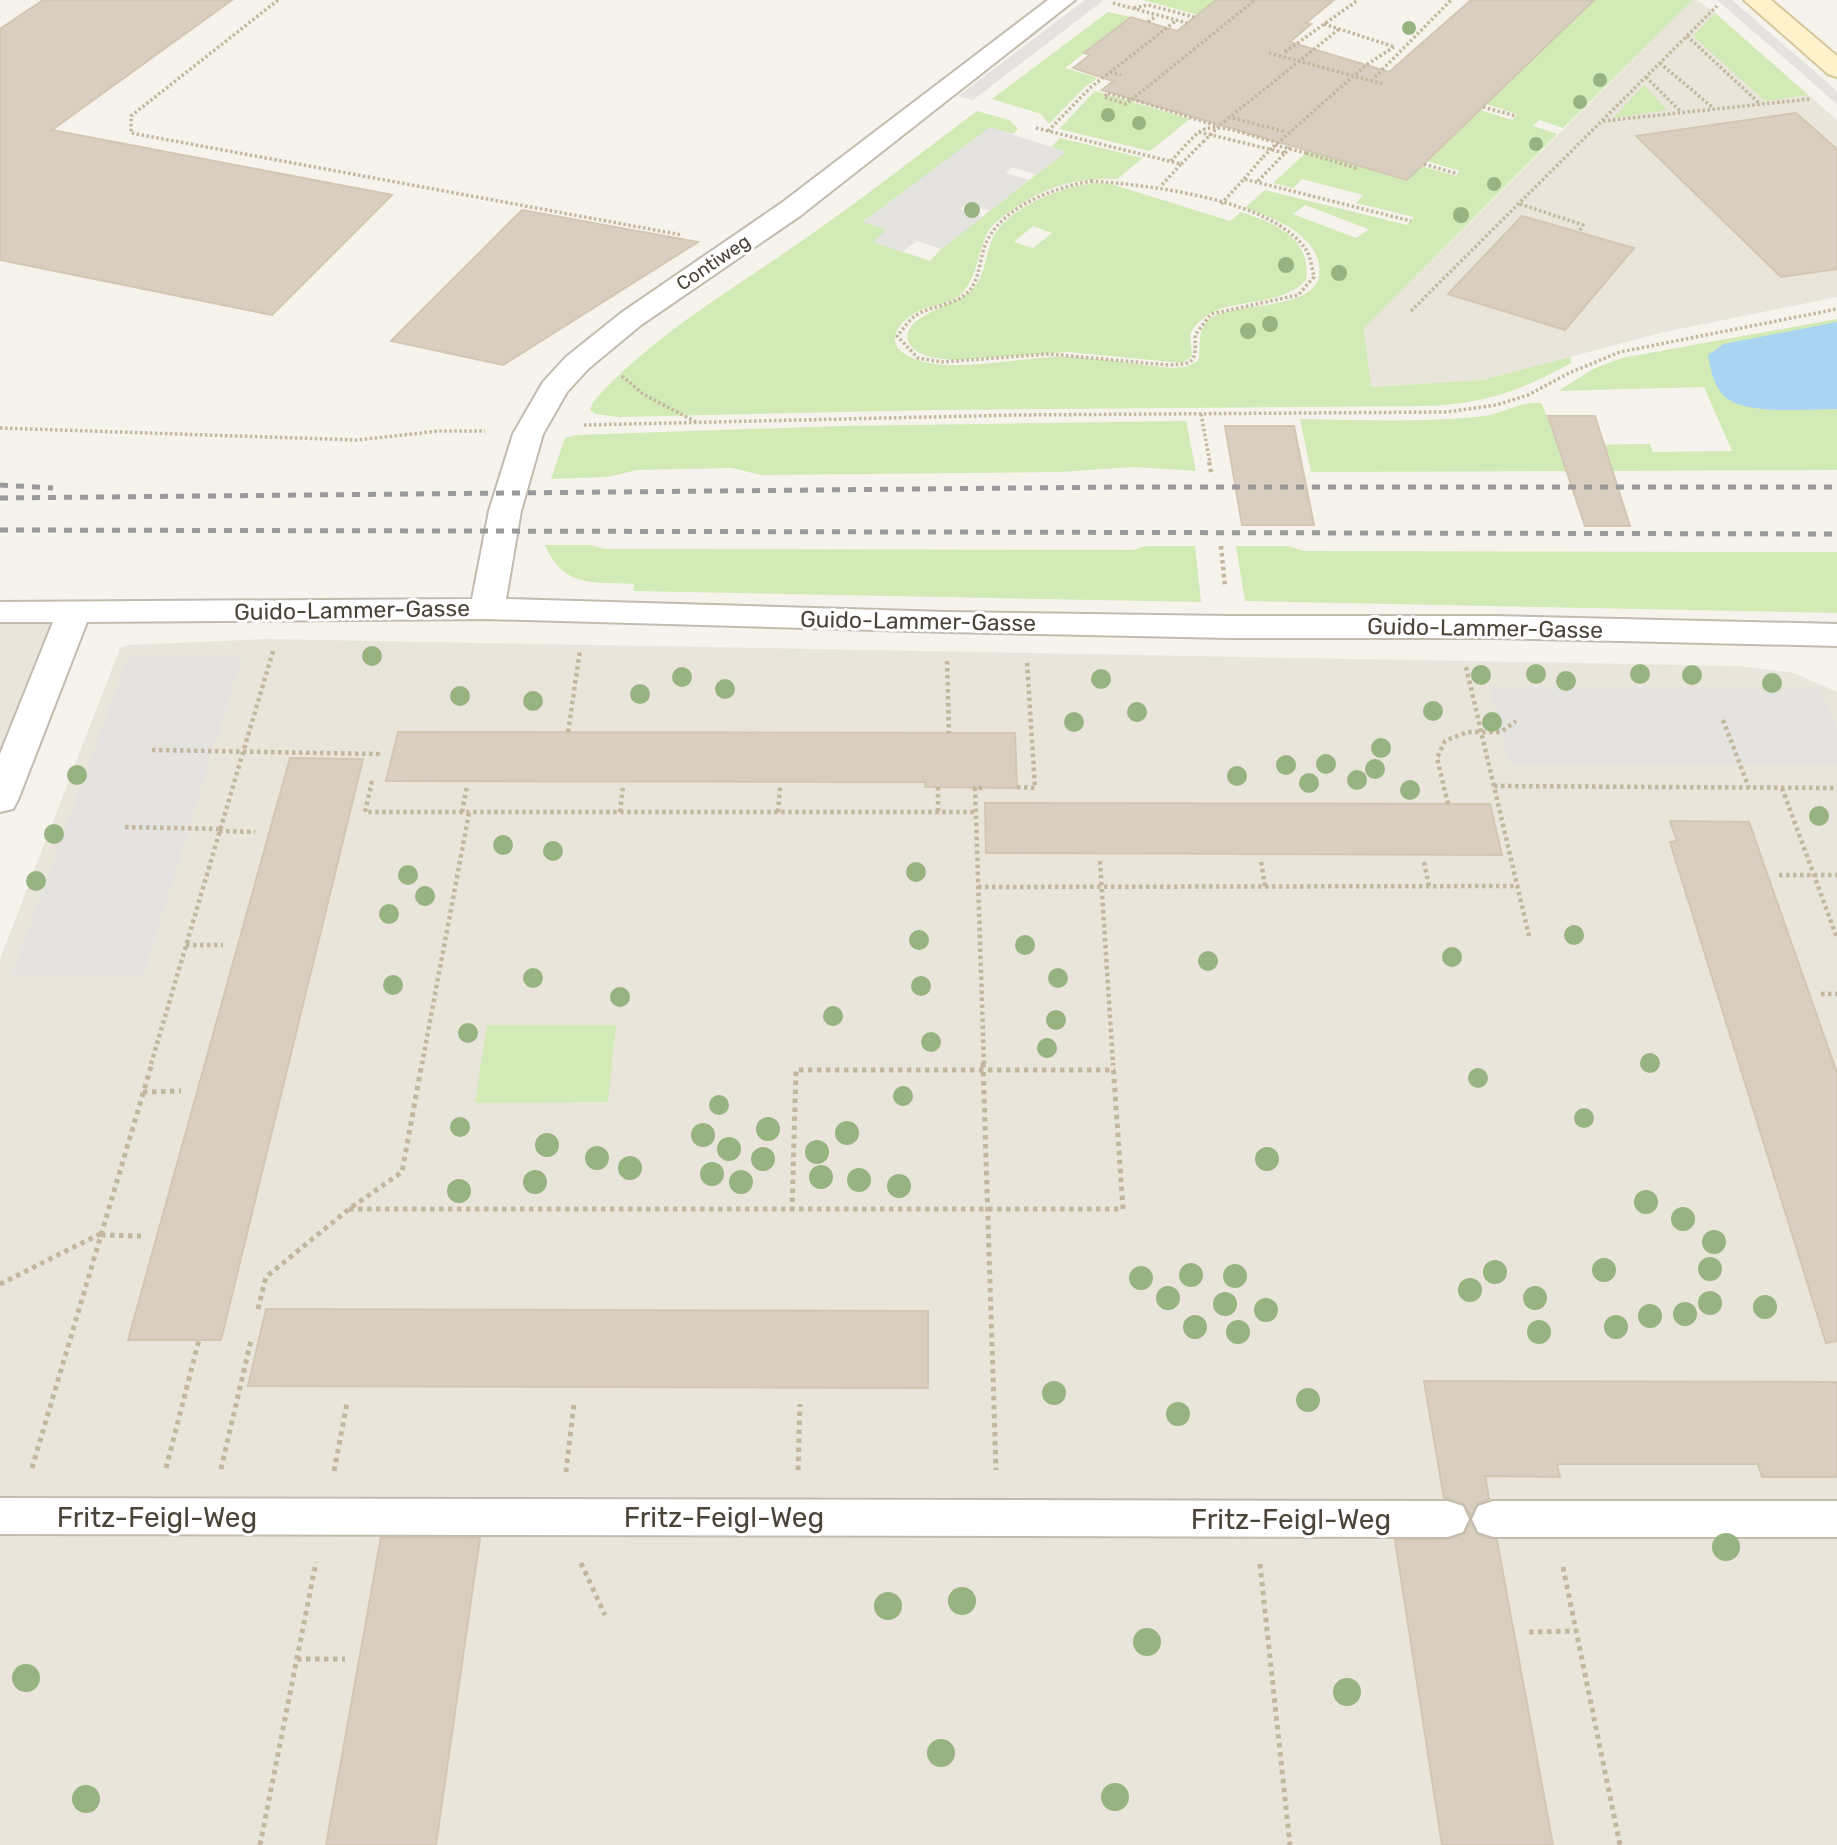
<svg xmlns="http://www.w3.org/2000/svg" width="1837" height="1845" font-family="Rubik,sans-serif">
  <rect width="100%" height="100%" fill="#f6f3ec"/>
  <path fill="#eae5da" d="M1693 0H1697L1715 13 1837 120V297L1664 332 1482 380 1371 387 1364 328Z
    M0 612H74L0 784Z
    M268 639 1739 666 1794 673 1837 692V1845H0V959L120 648 128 645Z"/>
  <path fill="#d2eab5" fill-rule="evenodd" d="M1143 0H1216L1198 15Z
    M1594 0H1693L1563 128 1539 120 1533 126 1557 134 1364 328 1371 387 1482 380 1570 357 1571 363C1520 391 1486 403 1427 406L932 410 619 417 595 414 590 410 593 402C655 332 738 287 813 233 869 194 922 152 977 111L1009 120 1018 129 1013 134 990 128 864 221 887 230 874 242 930 261 941 249 1065 152 1051 147 1060 138 1143 158 1117 179C1076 178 1045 186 1012 210 1002 217 991 224 986 236 977 256 977 278 961 294 948 306 931 304 917 312 902 320 885 338 902 352 937 380 1025 354 1070 357 1103 359 1137 364 1171 368L1185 367 1198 361C1202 348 1196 331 1208 320 1236 298 1333 316 1318 260 1309 231 1271 217 1245 208L1265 190 1407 225 1414 217 1356 203 1363 195 1302 179 1293 188 1273 183 1308 151 1406 180 1421 166 1456 176 1460 171 1426 161 1480 110 1512 120 1517 114 1486 104ZM1305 205 1368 229V230L1356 238 1293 214Z
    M1108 12 1131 17 1065 68 1098 78 1085 87 1049 124 1041 114 992 99Z
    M1715 13 1808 95 1765 101 1693 36Z
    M1644 85 1667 110 1613 118Z
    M1095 91 1190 119 1150 151 1059 129Z
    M1095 183 1111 184 1230 221 1241 212C1275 223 1312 238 1306 280 1274 314 1214 290 1190 334L1192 356 1182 363 1068 352 956 360C942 359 920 358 911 346 891 319 958 304 971 291 984 278 985 259 991 242 1005 207 1061 187 1095 183ZM1033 226 1052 233 1033 248 1014 242Z
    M1837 319V470L1311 472 1300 419C1361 420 1424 423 1485 416 1500 414 1530 398 1542 404L1558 445 1650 444 1653 452 1732 451 1704 387 1558 391 1595 368 1622 358Z
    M1186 421 1196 471 1133 467 1060 472 761 475 732 468 637 470 607 477 551 479 565 438 576 435 840 426Z
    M545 545H591L605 549 1133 550 1145 546H1195L1201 602 633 591 634 584C592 582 564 588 545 545Z
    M1236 546H1288L1304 551 1837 552V613L1245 601Z
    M487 1025H616L608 1102 475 1103Z"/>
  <path fill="#e5e3e0" d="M1085 0H1104L973 100 958 96Z
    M1717 0H1732L1837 91V104Z
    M990 127 1066 152 1036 175 1012 167 1006 173 1029 180 990 211 966 204 960 209 983 217 941 249 917 241 902 252 873 242 886 230 863 222Z
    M128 657H242L143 976 12 975Z
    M1489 687H1820L1837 730V764H1509Z"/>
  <path fill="#a9d4f2" d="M1837 322V409C1811 409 1749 415 1728 399 1714 389 1711 371 1708 355L1724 344Z"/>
  <path fill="#d8cfc1" stroke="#d3c7b4" stroke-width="2" d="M43 0H232L52 130 392 195 272 315 0 260V29Z
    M1216 0H1334L1306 23 1311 24 1290 42 1389 72 1471 0H1594L1407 180 1102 90 1113 81 1073 68 1090 55 1084 53 1131 17 1177 31Z
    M1796 113 1837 149V269L1781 277 1636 136Z
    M522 210 698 242 503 365 391 341Z
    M1522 216 1634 248 1565 330 1448 294Z
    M1548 416H1595L1630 526H1585Z
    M1225 426H1294L1314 525H1242Z
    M398 732 1015 733 1017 788 925 787V782L386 781Z
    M290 758 363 759 221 1340H128Z
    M985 803 1490 804 1502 855 986 853Z
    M1670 821 1749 822 1837 1073V1341L1826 1343 1670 842 1677 841Z
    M266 1309 928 1311V1388L248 1386Z
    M1424 1381 1837 1382V1477H1762L1758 1464H1557L1560 1477 1485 1476 1489 1499 1477 1504 1471 1516 1464 1504 1444 1498Z
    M1471 1522 1477 1534 1497 1540 1553 1845H1442L1395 1540 1449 1539 1464 1534Z
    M381 1537 480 1538 436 1845H326Z"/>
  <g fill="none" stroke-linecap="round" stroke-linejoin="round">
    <defs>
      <path id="service" d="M0 1498 1448 1501 1463 1506 1469 1519 1463 1532 1448 1537 0 1534Z
        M1493 1501H1837V1537H1493L1478 1532 1472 1519 1478 1506Z"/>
      <path id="minor" d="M1048 0H1075L800 216 641 325 588 369 567 392 543 434 521 511 506 599 947 612 1229 616H1494L1837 624V646L1494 638H1229L947 632 487 619 87 622 18 800 13 809 0 812V754L53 622H0V602L472 599 489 511 513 434 543 382 566 357 621 313 780 204Z"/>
      <path id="secondary" d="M1744 0H1771L1837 56V77L1828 74Z"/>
    </defs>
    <use href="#service" stroke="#c2bbae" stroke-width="4"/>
    <use href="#minor" stroke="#c2bbae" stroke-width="4"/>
    <use href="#secondary" stroke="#d6c79b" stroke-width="4"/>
    <path stroke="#c4b79f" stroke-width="3.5" stroke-dasharray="2.5 2.5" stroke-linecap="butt" d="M278 0 131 116V133L682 235
      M1113 3 1187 23
      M1134 8 1148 5 1194 17
      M1148 22 1156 16
      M1324 24 1395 47
      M1687 36 1759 103
      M1285 52 1358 0
      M1269 53 1383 84
      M1660 63 1713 108
      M1110 72 1121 75
      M1375 77 1451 0
      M1646 77 1681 112
      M1108 93 1131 100 1126 104 1104 97Z
      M1132 99 1217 126
      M1131 100 1255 0
      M1483 107 1516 116
      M1228 117 1286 132
      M1603 121 1810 99
      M1220 125 1339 29
      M1036 128 1181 164 1160 187
      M1048 131 1091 87 1177 20
      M1199 132 1285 153 1257 182
      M1273 147 1366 65 1394 47
      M1285 153 1291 146
      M1306 153 1356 168 1358 166
      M1171 161C1180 152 1189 140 1199 132 1216 119 1256 139 1276 142
      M1181 164 1203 142
      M1424 164 1458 174
      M1244 179 1263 157
      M1091 181C1148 185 1274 199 1307 251 1311 258 1312 269 1314 277L1298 295 1211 314 1195 335C1196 362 1195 364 1168 365L1049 354 942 362 918 358 897 336C904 328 910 318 920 313 935 305 956 305 969 291 981 277 979 257 987 241 1005 205 1054 188 1091 181Z
      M1221 204 1244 179 1411 221
      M1520 204 1583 225 1579 232
      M1411 311 1717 6
      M622 376 643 394 698 423
      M1201 414 1210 463
      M584 425 1015 415 1447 412 1496 405 1528 395 1569 373 1620 352 1837 309
      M0 428 357 440 439 431H485"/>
    <path stroke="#c4b79f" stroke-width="4.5" stroke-dasharray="3.5 3.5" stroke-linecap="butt" d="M1209 462 1211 472
      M1221 546 1225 587
      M947 661 949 733
      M1466 667 1529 936
      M1723 720 1749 788
      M568 732 580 650
      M152 750 378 754V759
      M372 781 365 812H976
      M1494 786 1837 788
      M938 787V812
      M1017 787 1035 788 1027 662
      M1782 788 1837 938
      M1448 804 1437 758 1445 741 1467 732H1501L1516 721
      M462 812 467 786
      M620 812 623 787
      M778 812 780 787
      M125 827 220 829
      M219 831 255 832
      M1100 861 1113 1064
      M1261 862 1265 886
      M1424 862 1429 886
      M1779 875H1837
      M978 887 1518 886
      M186 945H223
      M1821 994H1837
      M151 1064 273 651
      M422 1064 469 813
      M984 1064 975 788H984"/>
    <path stroke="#c4b79f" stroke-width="5" stroke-dasharray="4.5 4.5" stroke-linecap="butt" d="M983 1063 996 1470
      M143 1092 181 1091
      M349 1209H1123L1113 1063
      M792 1211 796 1070H1115
      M101 1235 141 1236
      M0 1284 100 1234
      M258 1309 266 1277 349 1209 402 1172 422 1063
      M32 1468 152 1063
      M166 1468 199 1340
      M221 1469 251 1340
      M798 1470 800 1404
      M334 1471 347 1403
      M566 1472 574 1403
      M581 1563 605 1615
      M1260 1564 1290 1845
      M1563 1567 1620 1845
      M1529 1632 1576 1631
      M297 1659H345
      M260 1845 316 1562"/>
    <use href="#service" fill="#fff" fill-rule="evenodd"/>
    <use href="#minor" fill="#fff" fill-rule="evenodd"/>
    <use href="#secondary" fill="#fff3cd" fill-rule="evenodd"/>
    <path stroke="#9a9a9a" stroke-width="5" stroke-dasharray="8 8" stroke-linecap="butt" d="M0 485 53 488
      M0 498 1122 487H1837
      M0 530 1837 534"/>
    <path stroke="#c4b79f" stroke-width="3.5" stroke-dasharray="2.5 2.5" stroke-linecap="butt" d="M1203 142 1220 125
      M1275 145 1306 153
      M1263 157 1273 147"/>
  </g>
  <g fill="#97b381">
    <circle cx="1409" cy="28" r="7"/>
    <circle cx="1600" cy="80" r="7"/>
    <circle cx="1580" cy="102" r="7"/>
    <circle cx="1108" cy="115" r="7"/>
    <circle cx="1139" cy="123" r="7"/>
    <circle cx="1536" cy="144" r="7"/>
    <circle cx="1494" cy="184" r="7"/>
    <circle cx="972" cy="210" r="8"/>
    <circle cx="1461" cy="215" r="8"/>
    <circle cx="1286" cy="265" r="8"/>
    <circle cx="1339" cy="273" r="8"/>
    <circle cx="1270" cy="324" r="8"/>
    <circle cx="1248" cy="331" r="8"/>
    <circle cx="372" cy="656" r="10"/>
    <circle cx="1536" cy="674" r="10"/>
    <circle cx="1640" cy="674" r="10"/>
    <circle cx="1481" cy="675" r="10"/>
    <circle cx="1692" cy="675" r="10"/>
    <circle cx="682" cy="677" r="10"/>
    <circle cx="1101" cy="679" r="10"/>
    <circle cx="1566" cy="681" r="10"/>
    <circle cx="1772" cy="683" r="10"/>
    <circle cx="725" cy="689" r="10"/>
    <circle cx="640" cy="694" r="10"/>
    <circle cx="460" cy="696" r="10"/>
    <circle cx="533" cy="701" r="10"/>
    <circle cx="1433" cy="711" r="10"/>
    <circle cx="1137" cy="712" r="10"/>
    <circle cx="1074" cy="722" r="10"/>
    <circle cx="1492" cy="722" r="10"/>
    <circle cx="1381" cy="748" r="10"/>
    <circle cx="1326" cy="764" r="10"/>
    <circle cx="1286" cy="765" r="10"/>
    <circle cx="1375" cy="769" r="10"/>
    <circle cx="77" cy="775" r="10"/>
    <circle cx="1237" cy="776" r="10"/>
    <circle cx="1357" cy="780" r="10"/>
    <circle cx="1309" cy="783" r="10"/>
    <circle cx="1410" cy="790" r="10"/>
    <circle cx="1819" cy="816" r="10"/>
    <circle cx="54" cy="834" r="10"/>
    <circle cx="503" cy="845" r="10"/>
    <circle cx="553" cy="851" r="10"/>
    <circle cx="916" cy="872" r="10"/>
    <circle cx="408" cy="875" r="10"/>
    <circle cx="36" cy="881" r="10"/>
    <circle cx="425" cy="896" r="10"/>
    <circle cx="389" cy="914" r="10"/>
    <circle cx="1574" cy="935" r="10"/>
    <circle cx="919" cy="940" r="10"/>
    <circle cx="1025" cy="945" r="10"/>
    <circle cx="1452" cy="957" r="10"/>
    <circle cx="1208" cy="961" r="10"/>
    <circle cx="533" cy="978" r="10"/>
    <circle cx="1058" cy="978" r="10"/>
    <circle cx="393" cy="985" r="10"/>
    <circle cx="921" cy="986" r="10"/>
    <circle cx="620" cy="997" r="10"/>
    <circle cx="833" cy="1016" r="10"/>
    <circle cx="1056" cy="1020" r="10"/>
    <circle cx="468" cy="1033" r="10"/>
    <circle cx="931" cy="1042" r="10"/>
    <circle cx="1047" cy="1048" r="10"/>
    <circle cx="1650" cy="1063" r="10"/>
    <circle cx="1478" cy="1078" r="10"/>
    <circle cx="903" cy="1096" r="10"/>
    <circle cx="719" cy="1105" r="10"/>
    <circle cx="1584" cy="1118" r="10"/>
    <circle cx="460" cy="1127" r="10"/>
    <circle cx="768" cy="1129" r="12"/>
    <circle cx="847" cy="1133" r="12"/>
    <circle cx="703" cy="1135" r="12"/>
    <circle cx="547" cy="1145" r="12"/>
    <circle cx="729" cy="1149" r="12"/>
    <circle cx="817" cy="1152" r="12"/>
    <circle cx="597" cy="1158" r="12"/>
    <circle cx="763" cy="1159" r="12"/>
    <circle cx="1267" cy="1159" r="12"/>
    <circle cx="630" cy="1168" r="12"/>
    <circle cx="712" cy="1174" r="12"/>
    <circle cx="821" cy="1177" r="12"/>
    <circle cx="859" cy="1180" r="12"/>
    <circle cx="535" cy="1182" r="12"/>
    <circle cx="741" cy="1182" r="12"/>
    <circle cx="899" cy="1186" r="12"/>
    <circle cx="459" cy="1191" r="12"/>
    <circle cx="1646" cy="1202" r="12"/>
    <circle cx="1683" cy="1219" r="12"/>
    <circle cx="1714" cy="1242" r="12"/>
    <circle cx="1710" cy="1269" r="12"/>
    <circle cx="1604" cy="1270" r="12"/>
    <circle cx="1495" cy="1272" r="12"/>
    <circle cx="1191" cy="1275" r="12"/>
    <circle cx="1235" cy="1276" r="12"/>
    <circle cx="1141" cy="1278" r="12"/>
    <circle cx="1470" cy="1290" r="12"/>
    <circle cx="1168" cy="1298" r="12"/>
    <circle cx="1535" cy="1298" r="12"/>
    <circle cx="1710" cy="1303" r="12"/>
    <circle cx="1225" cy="1304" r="12"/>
    <circle cx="1765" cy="1307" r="12"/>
    <circle cx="1266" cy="1310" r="12"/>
    <circle cx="1685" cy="1314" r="12"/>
    <circle cx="1650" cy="1316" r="12"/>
    <circle cx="1195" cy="1327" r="12"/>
    <circle cx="1616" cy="1327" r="12"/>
    <circle cx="1238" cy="1332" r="12"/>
    <circle cx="1539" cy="1332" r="12"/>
    <circle cx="1054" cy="1393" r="12"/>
    <circle cx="1308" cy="1400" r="12"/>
    <circle cx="1178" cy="1414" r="12"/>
    <circle cx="1726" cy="1547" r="14"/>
    <circle cx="962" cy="1601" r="14"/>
    <circle cx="888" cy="1606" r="14"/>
    <circle cx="1147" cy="1642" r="14"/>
    <circle cx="26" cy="1678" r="14"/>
    <circle cx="1347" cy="1692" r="14"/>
    <circle cx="941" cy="1753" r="14"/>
    <circle cx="1115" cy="1797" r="14"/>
    <circle cx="86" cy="1799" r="14"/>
  </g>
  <g text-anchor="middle" stroke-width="6" stroke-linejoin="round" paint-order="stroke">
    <g font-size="19" fill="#4b4439" stroke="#fff">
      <text transform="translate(713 262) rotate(-34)" y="7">Contiweg</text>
    </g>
    <g font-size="23" fill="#4b4439" stroke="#fff">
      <text transform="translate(352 610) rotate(-1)" y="8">Guido-Lammer-Gasse</text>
      <text transform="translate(918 621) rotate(1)" y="8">Guido-Lammer-Gasse</text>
      <text transform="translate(1485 628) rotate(1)" y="8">Guido-Lammer-Gasse</text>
    </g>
    <g font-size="28" fill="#4b4439" stroke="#fff">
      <text x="157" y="1527">Fritz-Feigl-Weg</text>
      <text x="724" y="1527">Fritz-Feigl-Weg</text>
      <text x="1291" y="1529">Fritz-Feigl-Weg</text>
    </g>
  </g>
</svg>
